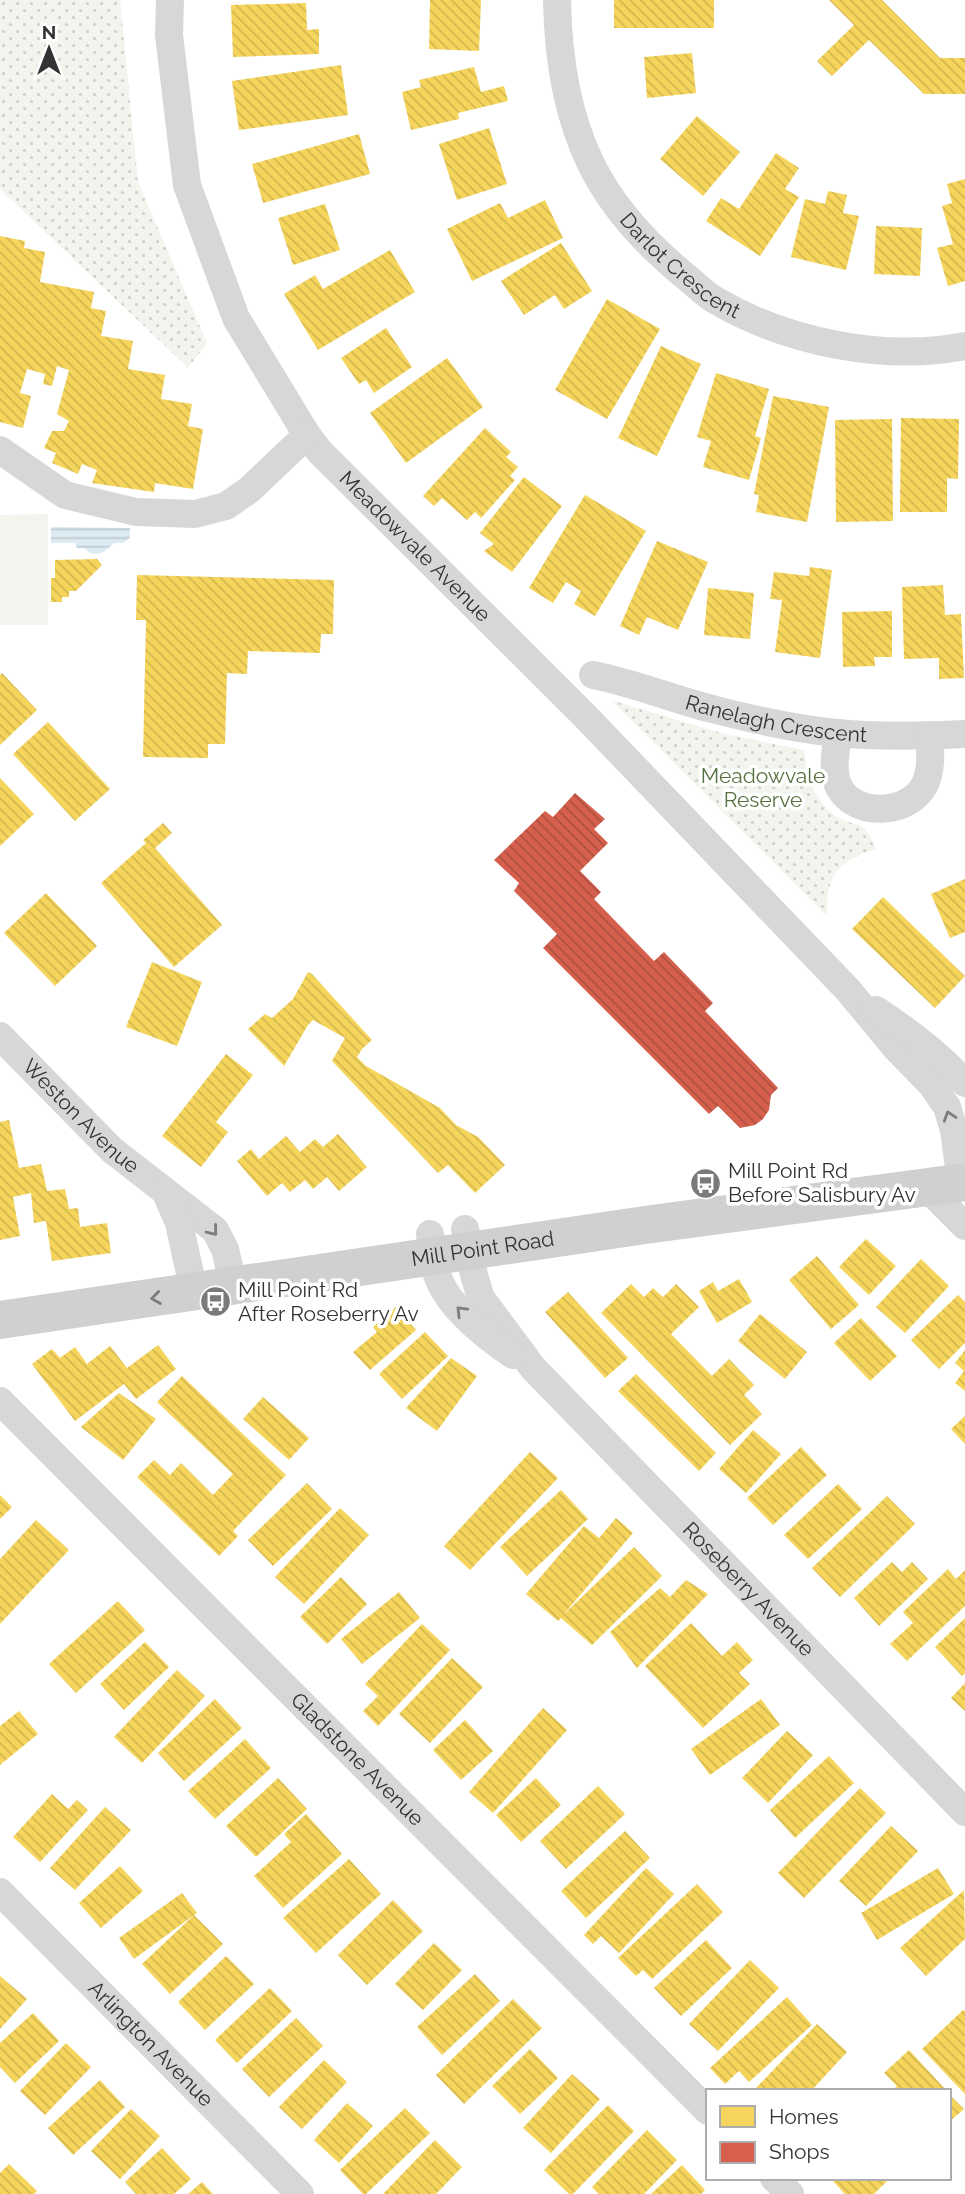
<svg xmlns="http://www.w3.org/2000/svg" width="965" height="2194" font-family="Raleway,sans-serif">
  <defs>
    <pattern id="park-dots" width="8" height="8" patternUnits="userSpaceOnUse" patternTransform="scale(1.75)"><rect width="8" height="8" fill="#f1f5ed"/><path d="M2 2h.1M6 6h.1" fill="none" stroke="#cfd2cc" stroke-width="1.8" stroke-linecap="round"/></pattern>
    <pattern id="water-rules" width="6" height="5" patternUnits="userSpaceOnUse" patternTransform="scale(1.75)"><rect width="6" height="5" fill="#ddebf3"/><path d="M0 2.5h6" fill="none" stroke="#becad1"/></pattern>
    <pattern id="homes-back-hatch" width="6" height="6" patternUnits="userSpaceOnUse" patternTransform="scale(1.75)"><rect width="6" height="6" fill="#f6d55c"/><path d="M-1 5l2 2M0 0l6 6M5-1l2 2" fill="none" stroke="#d3b750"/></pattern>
    <pattern id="shops-back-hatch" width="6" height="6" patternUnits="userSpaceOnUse" patternTransform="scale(1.75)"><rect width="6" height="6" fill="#d6604d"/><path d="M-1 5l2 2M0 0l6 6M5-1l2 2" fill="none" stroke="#ae5041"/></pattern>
  </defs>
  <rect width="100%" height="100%" fill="#fff"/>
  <path fill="url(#park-dots)" d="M0 0H120L138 182 207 343 188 368 0 189Z
    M611 700 721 733 804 750C808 776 814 804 839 818 846 823 859 823 865 829 870 834 873 843 876 849 839 861 825 875 827 916Z"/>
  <path fill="#f1f5ed" d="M48 514V625H0V515Z"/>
  <path fill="url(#water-rules)" d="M51 527 130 528V538L123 543H114C105 552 95 560 84 548H77L75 543H51Z"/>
  <path fill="url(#homes-back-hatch)" d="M430 0H481L479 51 429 49Z
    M614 0H714V28H614Z
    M829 0H882L940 58H965V94H924L869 40 832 76 817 61 854 25Z
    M306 3 307 30 319 29V54L233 57 231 5Z
    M692 53 696 93 647 98 644 57Z
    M341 65 348 115 239 130 232 81Z
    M474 67 481 92 504 86 508 101 458 113 459 119 411 130 402 92 421 87 419 80Z
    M697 116 740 152 703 196 660 159Z
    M489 128 507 184 457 200 439 144Z
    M359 134 370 174 263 203 252 164Z
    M776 153 799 168 785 189 799 197 760 256 706 221 721 198 739 209Z
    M965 179V281L948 286 937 248 953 244 942 206 952 203 947 184Z
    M828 191 847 195 843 213 859 216 846 270 791 257 805 199 825 204Z
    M545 200 563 238 472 281 447 229 500 203 508 218Z
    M325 204 340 250 293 265 278 218Z
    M876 226 922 228 920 276 874 274Z
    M0 236 25 241 24 248 45 252 40 282 94 292 91 308 106 311 101 336 133 341 128 369 165 375 161 399 192 404 188 426 203 429 193 489 155 483 154 492 92 483 97 470 82 464 78 474 52 463 56 453 44 448 52 431H64L69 421 57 414 69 370 57 366 52 386 43 384 45 374 27 369 20 393 31 396 23 428 0 422Z
    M561 243 592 291 564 309 555 295 524 315 501 281Z
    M390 250 415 292 318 350 284 294 315 275 323 289Z
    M607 299 660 329 607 419 555 390Z
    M386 328 412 367 374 393 366 380 359 384 341 358Z
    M661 346 701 364 657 456 618 438Z
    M447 358 483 407 406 463 370 413Z
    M716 373 769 389 755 436 761 438 749 480 703 467 711 441 697 437Z
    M773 396 829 407 807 522 756 512 759 495 754 494Z
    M901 418 959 419 958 479 947 478V512H900Z
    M892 419 893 521 836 522 835 420Z
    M485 428 511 452 506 457 518 467 510 476 515 480 481 518 475 512 467 520 442 498 434 506 423 496Z
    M524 477 562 506 512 572 484 551 494 544 480 533Z
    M585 495 646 531 595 616 574 604 581 591 566 582 553 603 529 588Z
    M657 541 708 562 678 630 647 617 639 635 620 626Z
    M97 559 102 565 76 591H69V597H62V602H51V578H55V560Z
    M810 567 832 570 820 658 775 652 782 600 770 599 774 572 809 576Z
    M137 575 334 580 333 634H321L320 653 248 651 247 674 227 673 225 744H208V758L143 757 146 620H136Z
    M943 585 945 615 961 614 964 678 939 679V658L904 659 902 587Z
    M708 588 754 593 750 639 704 635Z
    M892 611V657H874L875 666 843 667 842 612Z
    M2 673 37 710 0 745V675Z
    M48 722 110 789 75 821 13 754Z
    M0 778 34 814 0 846Z
    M163 823 172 833 155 848 222 925 174 967 101 883 146 843 143 840Z
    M965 879V932L950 938 931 894Z
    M46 893 97 946 55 986 4 933Z
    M883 897 965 976 935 1008 852 929Z
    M152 962 202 982 177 1046 126 1027Z
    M308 972 312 974 372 1040 362 1049 357 1057 366 1066 440 1108 456 1125 478 1137 505 1165 475 1193 448 1165 438 1173 332 1061 345 1038 313 1020 308 1025 284 1066 248 1029 265 1014 272 1018 293 999Z
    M226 1054 253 1075 216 1122 228 1132 201 1167 162 1136Z
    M9 1120 19 1168 41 1164 47 1191 65 1189 69 1209 78 1208 80 1227 107 1223 111 1253 52 1261 46 1221 34 1223 31 1193 13 1197 20 1236 0 1240V1122Z
    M338 1134 367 1167 339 1191 327 1177 313 1189 305 1180 290 1192 282 1183 267 1196 237 1161 251 1149 259 1159 286 1136 300 1152 315 1139 323 1147Z
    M866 1239 896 1266 869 1295 839 1267Z
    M817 1256 859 1305 831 1329 789 1280Z
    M921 1259 949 1286 905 1333 876 1307Z
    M739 1279 752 1302 717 1323 699 1291 713 1282 718 1291Z
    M631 1284 644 1297 653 1288 663 1297 676 1284 699 1307 671 1334 712 1376 729 1359 754 1385 744 1395 762 1414 730 1445 601 1313Z
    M568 1292 628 1358 605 1378 545 1312Z
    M958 1295 965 1302V1343L939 1369 911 1340Z
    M396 1307 416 1330 370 1370 353 1352 377 1332 373 1327Z
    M760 1314 807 1352 785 1379 738 1341Z
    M861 1318 897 1356 870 1381 834 1343Z
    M425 1332 448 1356 402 1399 379 1374Z
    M158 1345 176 1369 136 1399 124 1384 75 1421 32 1364 52 1349 60 1358 75 1347 87 1364 110 1346 127 1368Z
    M965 1350V1391L955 1383 964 1371 955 1363Z
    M451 1358 477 1376 437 1431 406 1408Z
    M636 1374 716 1453 699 1471 618 1391Z
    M182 1376 286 1475 233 1531 238 1536 219 1556 137 1477 154 1460 170 1475 181 1463 213 1495 233 1474 157 1402Z
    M119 1393 156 1419 123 1460 81 1427Z
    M263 1397 309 1438 289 1460 243 1419Z
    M965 1416V1444L951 1429Z
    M753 1430 781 1454 746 1493 719 1469Z
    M801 1447 827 1475 773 1525 747 1498Z
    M530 1452 558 1478 470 1570 444 1546Z
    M307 1483 332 1509 273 1566 248 1540Z
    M838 1484 862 1509 808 1559 784 1535Z
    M561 1490 588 1519 527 1576 500 1547Z
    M0 1495 12 1507 0 1519Z
    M887 1496 915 1524 840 1597 812 1568Z
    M340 1508 369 1535 304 1604 275 1577Z
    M616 1518 633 1533 564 1614 634 1547 662 1576 592 1645 561 1618 558 1621 526 1594 584 1526 599 1538Z
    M36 1520 69 1550 0 1624V1559Z
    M892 1562 902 1572 912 1562 928 1579 879 1626 854 1598Z
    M948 1569 956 1579 965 1570V1606L907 1661 890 1644 913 1623 903 1612Z
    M341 1577 367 1604 327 1644 300 1617Z
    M686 1580 708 1594 637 1668 610 1632 660 1588 670 1597Z
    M399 1592 420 1618 362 1664 341 1639Z
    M118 1601 145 1630 76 1693 49 1664Z
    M965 1618V1673L962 1676 935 1647Z
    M691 1623 722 1656 737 1642 753 1660 739 1673 750 1684 703 1728 645 1666Z
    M422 1624 450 1650 378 1726 363 1711 378 1696 365 1684Z
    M145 1642 169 1667 124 1710 100 1684Z
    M452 1658 483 1687 430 1743 399 1714Z
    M177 1670 205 1696 142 1763 114 1737Z
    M965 1683V1711L951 1698Z
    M215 1699 242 1728 184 1781 158 1753Z
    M761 1699 780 1725 710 1775 691 1749Z
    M543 1708 567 1730 493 1813 469 1792Z
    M19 1711 38 1734 0 1765V1726Z
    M465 1720 493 1751 461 1780 433 1750Z
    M787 1731 813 1755 768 1803 742 1778Z
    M245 1739 271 1768 215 1819 188 1791Z
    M829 1756 854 1783 795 1838 770 1810Z
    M278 1778 307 1809 256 1857 226 1826Z
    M536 1778 561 1805 521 1842 496 1815Z
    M598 1786 625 1814 566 1869 540 1841Z
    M860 1788 886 1813 804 1898 778 1873Z
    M52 1794 68 1809 77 1800 88 1810 40 1862 13 1837Z
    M105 1807 131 1830 75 1890 50 1868Z
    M306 1814 342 1854 283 1908 254 1876 291 1842 284 1834Z
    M891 1826 918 1851 866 1906 839 1881Z
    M625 1831 650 1858 586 1918 561 1891Z
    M349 1859 381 1894 316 1953 283 1918Z
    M120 1866 143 1891 101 1928 79 1903Z
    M646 1868 674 1894 619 1953 601 1936 593 1944 584 1935Z
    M938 1868 954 1894 877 1940 861 1913Z
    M697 1884 723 1912 652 1979 643 1970 636 1976 618 1958Z
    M964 1890 965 1939 926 1976 900 1948Z
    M182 1893 197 1913 194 1915 223 1944 170 1994 142 1964 194 1915 134 1959 119 1938Z
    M393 1900 423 1931 367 1985 338 1955Z
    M706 1940 732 1968 681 2016 654 1988Z
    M434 1943 462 1970 423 2010 395 1984Z
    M226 1956 254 1984 205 2030 178 2002Z
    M750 1960 779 1988 718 2051 689 2024Z
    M475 1974 500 2001 442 2055 417 2027Z
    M0 1976 27 1999 0 2029Z
    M270 1988 292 2011 237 2063 215 2040Z
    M787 1997 812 2025 749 2082 739 2071 725 2084 710 2068Z
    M513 1999 542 2028 464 2104 436 2075Z
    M963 2010 965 2011V2094L922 2049Z
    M33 2013 59 2041 15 2083 0 2067V2043Z
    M296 2018 323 2046 269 2097 242 2069Z
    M817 2024 847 2052 811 2091H757L755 2089Z
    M66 2043 91 2067 45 2115 20 2091Z
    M530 2049 558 2078 520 2114 492 2086Z
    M909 2050 947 2091H892L897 2086 884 2073Z
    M324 2060 347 2082 302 2129 279 2107Z
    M572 2074 600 2099 551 2153 523 2128Z
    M100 2080 125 2107 73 2155 48 2128Z
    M949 2094 964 2109 949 2122Z
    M347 2103 373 2126 339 2163 314 2140Z
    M608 2105 634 2131 573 2194H569L544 2170Z
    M405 2108 430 2133 366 2194H363L340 2170Z
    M131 2109 160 2136 120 2179 91 2151Z
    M647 2130 677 2160 644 2194H599L592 2187Z
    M435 2140 462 2167 436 2194H383Z
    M162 2148 191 2179 174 2194H136L125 2182Z
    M9 2164 37 2191 34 2194H0V2173Z
    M682 2165 705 2190 701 2194H651Z
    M830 2178H890L874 2194H845Z
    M202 2182 213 2194H188Z"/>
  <path fill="url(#shops-back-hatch)" d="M575 793 605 819 594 829 608 843 580 871 601 892 594 899 654 961 664 952 713 1003 705 1011 778 1088 771 1095 769 1110 763 1119 755 1125 740 1128 718 1106 709 1114 543 948 557 934 514 891 519 883 494 860 545 811 553 817Z"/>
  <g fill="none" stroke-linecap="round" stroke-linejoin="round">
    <g stroke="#d7d7d7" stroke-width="28">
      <path id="s1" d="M170 0 169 35 187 185 236 318 307 435 320 452 585 716 848 990 896 1048 932 1085 947 1107 954 1130 961 1183"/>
      <path id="s2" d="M557 0C558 57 566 113 591 164 614 211 650 248 690 280 698 287 706 295 715 300 786 342 884 362 965 346"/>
      <path d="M0 450 65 495 136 512 195 514 226 506 249 490 307 435"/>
      <path id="s3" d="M593 675C635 683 674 700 716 710 755 720 796 729 837 733 879 737 923 736 965 734"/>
      <path d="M838 733C836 750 831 771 839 787 855 818 910 815 925 784 932 769 930 751 930 735"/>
      <path d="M876 1010C908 1031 939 1054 965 1083"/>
      <path id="s4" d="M0 1036 112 1150 215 1230 225 1249 234 1287"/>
      <path d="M927 1188 965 1226"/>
      <path d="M166 1193 179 1223 194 1292"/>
      <path id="s5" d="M465 1229 474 1275 481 1298 533 1368 965 1812"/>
      <path d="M430 1234C432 1250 433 1268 440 1282 453 1311 488 1338 513 1355"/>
      <path id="s6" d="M0 1401 708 2111"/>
      <path id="s7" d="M0 1892 300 2194"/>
      <path d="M774 2178 790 2194"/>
    </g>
    <path stroke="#d0d0d0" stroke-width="38" id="s8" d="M0 1320 645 1225 965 1182"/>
  </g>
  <defs><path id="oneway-chevron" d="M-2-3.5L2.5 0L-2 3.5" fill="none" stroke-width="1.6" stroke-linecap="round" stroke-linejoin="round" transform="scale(1.75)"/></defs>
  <g stroke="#7d7d7d">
    <use href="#oneway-chevron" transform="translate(949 1116) rotate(-108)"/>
    <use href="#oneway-chevron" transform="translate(213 1231) rotate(51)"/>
    <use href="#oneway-chevron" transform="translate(461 1311) rotate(-135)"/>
  </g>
  <use stroke="#7a7a7a" href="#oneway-chevron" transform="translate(156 1298) rotate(172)"/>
  <defs>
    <symbol id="bus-disc" viewBox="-11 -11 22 22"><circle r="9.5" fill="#7a7a7a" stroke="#fff"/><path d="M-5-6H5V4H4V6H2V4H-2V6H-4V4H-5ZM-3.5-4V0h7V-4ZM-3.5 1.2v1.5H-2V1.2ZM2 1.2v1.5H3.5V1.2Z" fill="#fff"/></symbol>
  </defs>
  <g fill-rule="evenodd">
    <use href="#bus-disc" x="688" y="1166" width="35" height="35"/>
    <use href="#bus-disc" x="198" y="1284" width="35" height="35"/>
  </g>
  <g text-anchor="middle" stroke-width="7" stroke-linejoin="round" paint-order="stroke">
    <g font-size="21" fill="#333" stroke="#fff">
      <text dy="7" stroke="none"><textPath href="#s2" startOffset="306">Darlot Crescent</textPath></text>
      <text dy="7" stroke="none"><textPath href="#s1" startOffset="620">Meadowvale Avenue</textPath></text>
      <text dy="7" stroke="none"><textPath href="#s3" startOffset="189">Ranelagh Crescent</textPath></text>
      <text dy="7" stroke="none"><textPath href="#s4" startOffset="114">Weston Avenue</textPath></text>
      <text dy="7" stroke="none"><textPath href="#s8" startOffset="488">Mill Point Road</textPath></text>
      <text dy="7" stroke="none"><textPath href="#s5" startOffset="467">Roseberry Avenue</textPath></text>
      <text dy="7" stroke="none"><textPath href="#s6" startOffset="506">Gladstone Avenue</textPath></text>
      <text dy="7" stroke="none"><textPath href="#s7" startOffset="214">Arlington Avenue</textPath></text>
    </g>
    <g font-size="21" fill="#56703f" stroke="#fff">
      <text x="763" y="783">Meadowvale<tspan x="763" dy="24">Reserve</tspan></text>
    </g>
    <g font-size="21" fill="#333" stroke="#fff" text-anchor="start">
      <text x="728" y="1178">Mill Point Rd<tspan x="728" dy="24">Before Salisbury Av</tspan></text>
      <text x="238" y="1297">Mill Point Rd<tspan x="238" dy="24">After Roseberry Av</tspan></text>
    </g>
  </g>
  <rect x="706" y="2089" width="245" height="91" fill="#ffffff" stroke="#adadad" stroke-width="2"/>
  <rect x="720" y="2106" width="35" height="21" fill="#f6d55c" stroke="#adadad" stroke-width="2"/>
  <text x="769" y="2124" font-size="21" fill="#333333">Homes</text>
  <rect x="720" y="2142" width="35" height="21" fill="#d6604d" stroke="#adadad" stroke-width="2"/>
  <text x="769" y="2159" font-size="21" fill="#333333">Shops</text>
  <g transform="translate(49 49)" stroke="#ffffff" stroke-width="5" paint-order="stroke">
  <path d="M0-5L12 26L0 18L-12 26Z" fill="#333333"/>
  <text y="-10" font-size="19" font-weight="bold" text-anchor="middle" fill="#333333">N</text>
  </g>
</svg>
